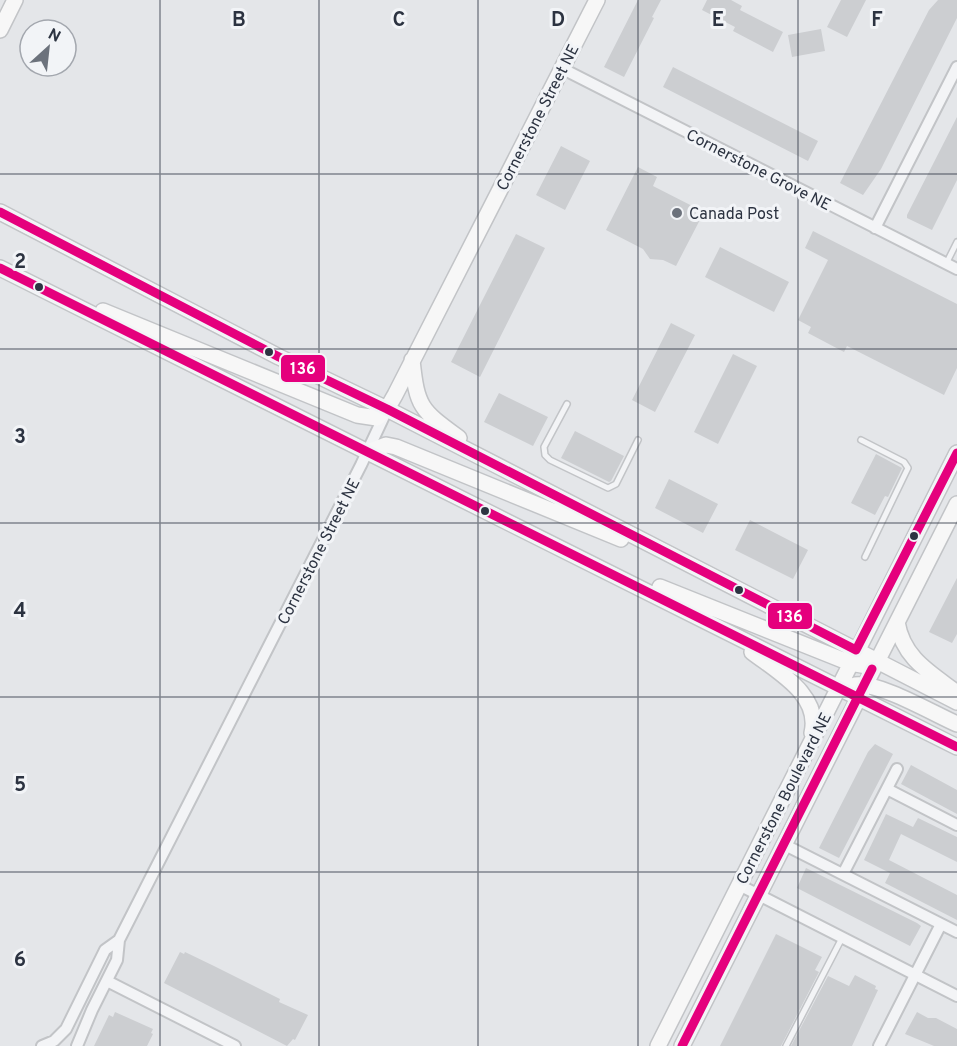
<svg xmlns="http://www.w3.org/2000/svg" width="957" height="1046" font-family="Overpass,sans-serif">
  <rect width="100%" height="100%" fill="#e4e6e9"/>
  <path fill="#ccced1" d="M638 0H661L652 17 654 18 624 77 604 67Z
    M707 0H731L742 6 740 10 783 32 773 52 733 31 735 27 702 10Z
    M841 0H866L847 37 827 27Z
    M938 0H957V18L881 169 863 195 840 183 929 10Z
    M821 29 825 51 792 57 788 35Z
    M673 67 818 141 808 161 663 87Z
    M957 117V180L932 230 907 218V215Z
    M561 146 590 161 565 210 536 195Z
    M638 167 657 177 653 186 704 212 676 266 663 260 650 259 643 249 606 230Z
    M813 231 957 304V368L944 395 847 346 844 352 808 333 811 327 798 320 828 260 805 248Z
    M516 234 545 248 480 377 451 362Z
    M720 247 789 282 774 312 705 277Z
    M671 323 695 335 655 412 632 400Z
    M733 354 757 366 718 444 694 432Z
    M499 393 548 417 533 446 484 422Z
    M575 431 624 456 611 481 609 482 561 458Z
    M876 454 902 468 888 497 885 496 875 515 851 503Z
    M669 479 718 504 703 533 655 508Z
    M750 520 808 550 793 579 735 550Z
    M957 578V634L952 643 929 632Z
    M875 744 893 754 839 858 819 848 868 752Z
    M911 765 957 790V814L901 784Z
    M886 814 913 827 918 818 957 837V862L901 834 889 860 957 895V920L885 883 890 873 864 860Z
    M806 868 917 923 921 926 910 946 797 888Z
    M776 934 822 957 815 970 819 972 781 1046H720Z
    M180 952 184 954 185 952 214 966 280 999 279 1002 308 1015 295 1040 293 1039 287 1046 164 983Z
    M855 975 876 986 875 989 878 990 852 1046H791L828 976 849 986Z
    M115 1012 153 1029 151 1033 153 1034 147 1046H94L109 1015 113 1017Z
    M917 1012 928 1018H936L957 1029V1046H934L905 1034Z"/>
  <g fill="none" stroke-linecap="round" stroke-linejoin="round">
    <defs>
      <path id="lane" d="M946 264 957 242
        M567 404 544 447 545 455 550 460 608 488 616 484 638 440
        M861 440 904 462 908 468 865 557
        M786 1046 842 938"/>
      <path id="street" d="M561 68 957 269
        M875 228 957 67
        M887 789 957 825
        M785 845 957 932
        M843 874 897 769
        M739 885 957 996
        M107 981 235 1046
        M42 1046 54 1041 66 1029 105 950 119 940
        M77 1046 92 1010 117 960 119 940 361 465 385 414
        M879 1046 941 924"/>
      <path id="secondary" d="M0 30 15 0
        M0 212 279 357 387 409 957 702
        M0 268 957 747
        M103 311 357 415 377 418 387 409 395 395 597 0
        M412 360C417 408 421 410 459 438
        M368 452 386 445 396 447 621 539
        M660 587 850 663 867 666 877 661
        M897 622C903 658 929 672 957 693
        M752 652C778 672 821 695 812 733
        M855 685C880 682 932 713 957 724
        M658 1046 957 453
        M682 1046 957 504"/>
    </defs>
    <use href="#lane" stroke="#c2c4c7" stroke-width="8"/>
    <use href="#street" stroke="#c2c4c7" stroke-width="14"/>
    <use href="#secondary" stroke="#c2c4c7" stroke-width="18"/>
    <use href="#lane" stroke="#f3f4f6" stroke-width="5"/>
    <use href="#street" stroke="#f3f4f6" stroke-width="10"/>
    <use href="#secondary" stroke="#f7f7f7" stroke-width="15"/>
    <defs>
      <path id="bus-1" d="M0 212 279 357 387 409 856 650 957 453
        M0 268 957 747
        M682 1046 872 669"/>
    </defs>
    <use href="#bus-1" stroke="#f2f4f7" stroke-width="14"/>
    <use href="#bus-1" stroke="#e5007d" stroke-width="9"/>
  </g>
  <path fill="none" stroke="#2c3341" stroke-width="1.5" stroke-opacity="0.55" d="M160 0V1046M319 0V1046M478 0V1046M638 0V1046M798 0V1046M0 174H957M0 349H957M0 523H957M0 697H957M0 872H957"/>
  <circle fill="#6c727c" stroke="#f2f4f7" stroke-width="2" cx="677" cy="213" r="6"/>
  <g fill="#2c3341" stroke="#f2f4f7" stroke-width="2">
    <circle cx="39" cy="287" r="5"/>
    <circle cx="269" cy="352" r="5"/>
    <circle cx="485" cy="511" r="5"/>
    <circle cx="914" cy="536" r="5"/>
    <circle cx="739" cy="590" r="5"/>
  </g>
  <g text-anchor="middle" stroke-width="6" stroke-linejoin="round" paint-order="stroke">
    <g font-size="16" fill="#2c3341" stroke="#f2f4f7">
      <text transform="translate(537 117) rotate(-63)" y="6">Cornerstone Street NE</text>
      <text transform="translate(759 169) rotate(27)" y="6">Cornerstone Grove NE</text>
      <text transform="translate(318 551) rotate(-63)" y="6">Cornerstone Street NE</text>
      <text transform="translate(783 798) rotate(-63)" y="6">Cornerstone Boulevard NE</text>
    </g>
    <g font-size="16" fill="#2c3341" stroke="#f2f4f7" text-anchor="start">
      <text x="689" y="219">Canada Post</text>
    </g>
  </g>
  <g font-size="20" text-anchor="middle" font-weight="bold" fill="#2c3341" stroke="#f2f4f7" stroke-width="6" stroke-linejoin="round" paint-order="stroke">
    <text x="239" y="26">B</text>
    <text x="399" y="26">C</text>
    <text x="558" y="26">D</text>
    <text x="718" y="26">E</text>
    <text x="877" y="26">F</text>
    <text x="20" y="268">2</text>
    <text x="20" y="443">3</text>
    <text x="20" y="617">4</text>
    <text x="20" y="791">5</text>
    <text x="20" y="966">6</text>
  </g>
  <g stroke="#f2f4f7" stroke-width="2">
    <rect x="280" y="354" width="46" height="29" rx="6" fill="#e5007d"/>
    <rect x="767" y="602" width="46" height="28" rx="6" fill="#e5007d"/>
  </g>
  <g font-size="16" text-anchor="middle" font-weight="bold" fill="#fff">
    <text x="303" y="374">136</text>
    <text x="790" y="622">136</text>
  </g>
  <g transform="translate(48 48) rotate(27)"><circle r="28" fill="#f2f4f7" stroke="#a3a7ae" stroke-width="1.5"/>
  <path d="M0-4.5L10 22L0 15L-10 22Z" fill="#6c727c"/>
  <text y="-9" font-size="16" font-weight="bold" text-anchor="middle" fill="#2c3341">N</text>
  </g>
</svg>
